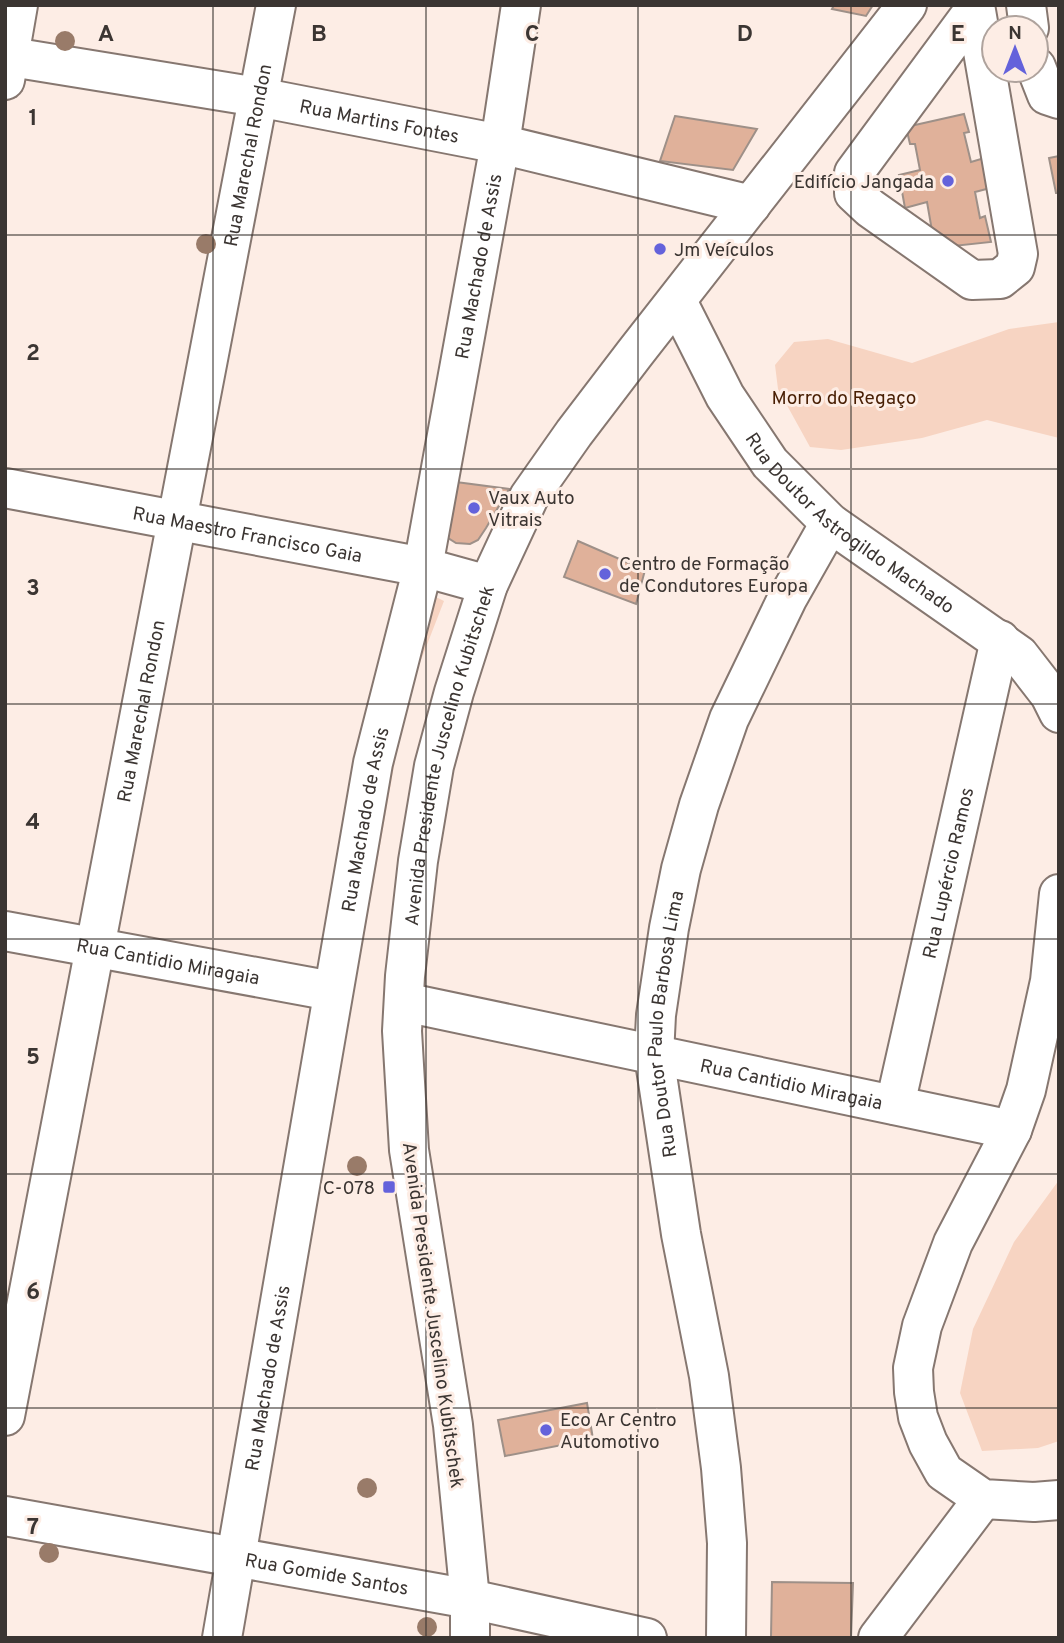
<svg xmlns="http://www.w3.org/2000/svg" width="1064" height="1643" font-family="Overpass,sans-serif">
  <rect width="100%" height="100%" fill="#fdede5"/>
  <path fill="#f7d4c2" d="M1059 322V438L987 420 922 438 841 450 810 447 778 389 775 365 794 342 828 339 912 363 1009 329Z
    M434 596 444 601 416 673 399 738 358 970 349 969 392 729Z
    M1059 1180V1441L1038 1448 982 1451 960 1393 973 1329 1014 1242Z"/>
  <path fill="#e0b19a" stroke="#9e9088" stroke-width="2" d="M834 5H873L866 16 832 9Z
    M964 114 969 132 964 133 971 162 991 156 998 186 975 192 980 218 985 216 991 242 935 248 927 202 905 208 899 175 920 170 915 144H910L906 127Z
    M675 116 757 129 733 170 660 161Z
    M1059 156V193H1056L1049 158Z
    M456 482 509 489 486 528 478 540 470 544 456 543 445 536Z
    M578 541 645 570 636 604 564 577Z
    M587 1403 593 1439 505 1456 498 1420Z
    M772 1582 853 1583 851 1638 771 1637Z"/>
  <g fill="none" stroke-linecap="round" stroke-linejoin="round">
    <defs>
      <g id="minor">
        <path d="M975 5 1018 254 1015 267 1000 279 972 280 870 208 854 193V173L975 9"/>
        <path d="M1026 5 1029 28"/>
        <path id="s1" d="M5 56 258 97 500 144 751 205"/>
        <path d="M1036 67 1047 95 1059 99"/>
        <path d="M5 80 18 5"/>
        <path id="s2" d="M677 301 725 396 770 463 830 523 1019 655 1050 695 1059 713"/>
        <path id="s3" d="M5 488 423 567 488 585"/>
        <path d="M1059 894 1050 981 1026 1090 1012 1130 953 1243 922 1326 913 1368 914 1392 918 1417 928 1443 944 1472 983 1499 1034 1502 1059 1500"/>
        <path id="s4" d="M5 931 332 991"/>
        <path id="s5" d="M404 1002 1012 1130"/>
        <path id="s6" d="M895 1105 1000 640"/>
        <path id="s7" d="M5 1416 276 5"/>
        <path id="s8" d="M5 1516 470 1599 647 1638"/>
        <path id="s9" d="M222 1638 373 763 423 567 500 144 521 5"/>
        <path id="s10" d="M726 1638 727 1543 721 1468 709 1376 681 1234 654 1055 656 1015 669 928 681 869 699 805 729 719 787 599 830 523"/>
        <path d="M878 1638 983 1499"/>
      </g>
      <g id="major">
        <path id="s11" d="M470 1638V1599L453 1425 409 1150 402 1031 405 976 418 861 434 766 454 692 488 585 529 497 574 433 635 353 907 5"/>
      </g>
    </defs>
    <use href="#minor" stroke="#867770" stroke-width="42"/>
    <use href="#major" stroke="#867770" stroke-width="42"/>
    <use href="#minor" stroke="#fff" stroke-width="38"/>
    <use href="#major" stroke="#fff" stroke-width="38"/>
  </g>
  <g fill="#997b69">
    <circle cx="65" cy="41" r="10"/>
    <circle cx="206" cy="244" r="10"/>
    <circle cx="357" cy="1166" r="10"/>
    <circle cx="367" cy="1488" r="10"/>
    <circle cx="49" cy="1553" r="10"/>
    <circle cx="427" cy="1627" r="10"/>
  </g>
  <path fill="none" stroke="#3b3532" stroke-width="2" stroke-opacity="0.55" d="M213 5V1638M426 5V1638M638 5V1638M851 5V1638M5 235H1059M5 469H1059M5 704H1059M5 939H1059M5 1174H1059M5 1408H1059"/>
  <g fill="#6462db" stroke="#fdede5" stroke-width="2.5">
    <circle cx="948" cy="181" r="7"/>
    <circle cx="660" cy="249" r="7"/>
    <circle cx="474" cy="508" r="7"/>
    <circle cx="605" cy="574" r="7"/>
    <rect x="382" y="1180" width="14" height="14" rx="3.5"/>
    <circle cx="546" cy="1430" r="7"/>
  </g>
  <g text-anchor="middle" stroke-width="6" stroke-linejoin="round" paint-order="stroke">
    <g font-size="19" fill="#3b3532" stroke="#fdede5">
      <text dy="7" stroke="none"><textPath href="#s1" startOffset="380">Rua Martins Fontes</textPath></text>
      <text dy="7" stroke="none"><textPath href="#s7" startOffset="1284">Rua Marechal Rondon</textPath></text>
      <text dy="7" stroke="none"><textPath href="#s9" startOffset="1396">Rua Machado de Assis</textPath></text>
      <text dy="7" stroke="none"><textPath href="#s2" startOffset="287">Rua Doutor Astrogildo Machado</textPath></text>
      <text dy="7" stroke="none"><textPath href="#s3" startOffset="247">Rua Maestro Francisco Gaia</textPath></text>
      <text dy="7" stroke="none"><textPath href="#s7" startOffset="718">Rua Marechal Rondon</textPath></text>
      <text dy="7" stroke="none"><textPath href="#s11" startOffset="892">Avenida Presidente Juscelino Kubitschek</textPath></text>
      <text dy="7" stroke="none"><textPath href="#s9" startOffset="831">Rua Machado de Assis</textPath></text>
      <text dy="7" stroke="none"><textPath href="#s6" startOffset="238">Rua Lupércio Ramos</textPath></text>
      <text dy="7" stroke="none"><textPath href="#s4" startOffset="166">Rua Cantidio Miragaia</textPath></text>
      <text dy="7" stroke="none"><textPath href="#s10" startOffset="620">Rua Doutor Paulo Barbosa Lima</textPath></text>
      <text dy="7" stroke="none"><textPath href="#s5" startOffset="396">Rua Cantidio Miragaia</textPath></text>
      <text transform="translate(434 1315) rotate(82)" y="7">Avenida Presidente Juscelino Kubitschek</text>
      <text dy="7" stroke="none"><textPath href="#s9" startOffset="264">Rua Machado de Assis</textPath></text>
      <text dy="7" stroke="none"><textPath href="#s8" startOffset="327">Rua Gomide Santos</textPath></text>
    </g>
    <g font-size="19" fill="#3b3532" stroke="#fdede5" text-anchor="start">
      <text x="934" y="188" text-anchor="end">Edifício Jangada</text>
      <text x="674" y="256">Jm Veículos</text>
      <text x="488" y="504">Vaux Auto<tspan x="488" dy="22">Vitrais</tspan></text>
      <text x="619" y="570">Centro de Formação<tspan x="619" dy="22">de Condutores Europa</tspan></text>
      <text x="375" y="1194" text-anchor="end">C-078</text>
      <text x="560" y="1426">Eco Ar Centro<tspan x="560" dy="22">Automotivo</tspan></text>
    </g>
    <g font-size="19" fill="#481e03" stroke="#fdede5">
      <text x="844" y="404">Morro do Regaço</text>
    </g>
  </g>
  <g font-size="23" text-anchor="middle" font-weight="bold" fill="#3b3532" stroke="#fdede5" stroke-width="6" stroke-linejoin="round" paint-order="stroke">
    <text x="106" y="41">A</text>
    <text x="319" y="41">B</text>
    <text x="532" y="41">C</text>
    <text x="745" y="41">D</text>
    <text x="958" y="41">E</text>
    <text x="33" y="125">1</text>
    <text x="33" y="360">2</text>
    <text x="33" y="595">3</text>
    <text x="33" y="829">4</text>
    <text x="33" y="1064">5</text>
    <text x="33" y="1299">6</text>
    <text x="33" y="1534">7</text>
  </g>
  <rect width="1064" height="1643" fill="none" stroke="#3b3532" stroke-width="14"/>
  <g transform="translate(1015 49)"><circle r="33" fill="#fdede5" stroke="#afa39d" stroke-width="2"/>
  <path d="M0-5L12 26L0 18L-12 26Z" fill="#6462db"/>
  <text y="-10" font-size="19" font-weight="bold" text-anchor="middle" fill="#3b3532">N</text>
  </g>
</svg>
